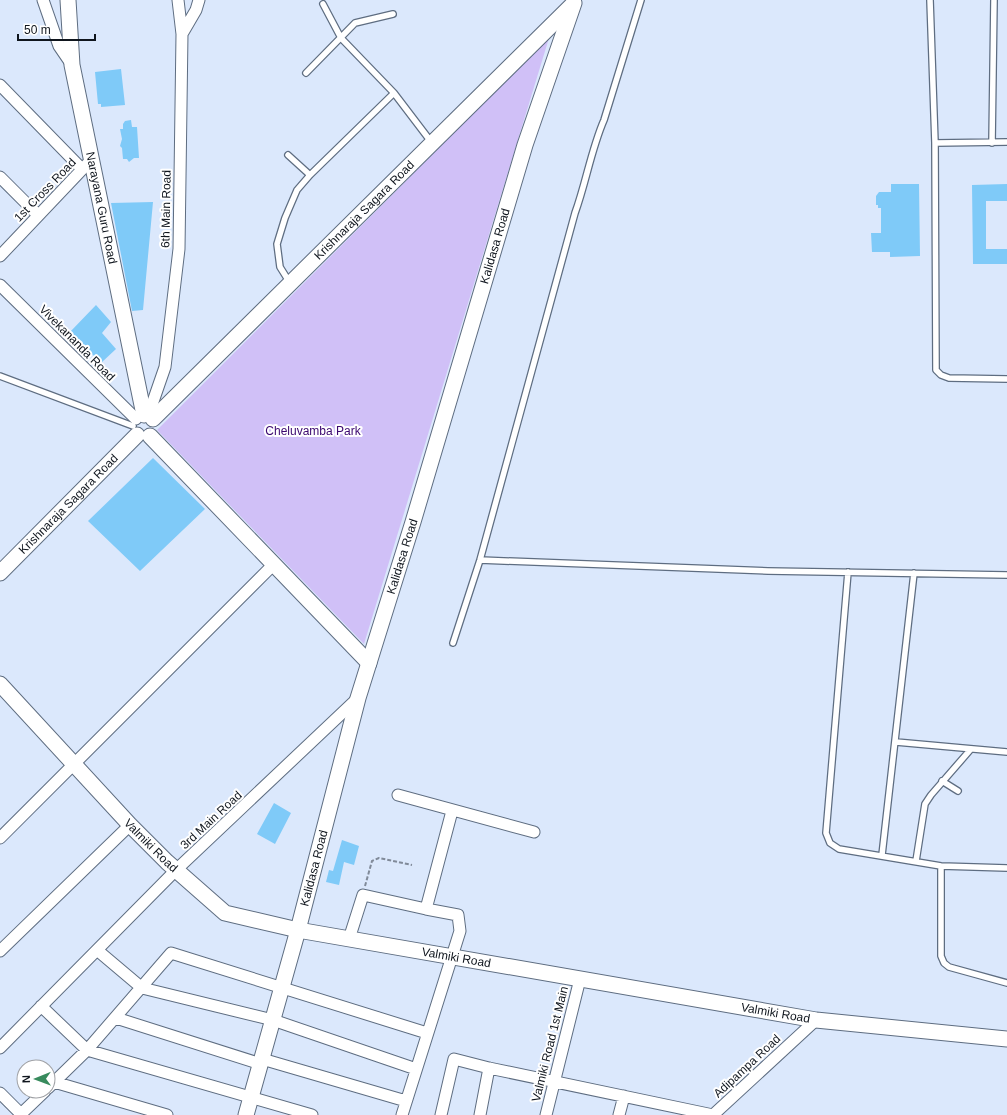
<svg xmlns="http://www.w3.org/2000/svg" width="1007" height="1115" font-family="Arial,sans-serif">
  <rect width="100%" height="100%" fill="#dbe8fc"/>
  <path fill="#d0c0f7" d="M549 38 364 644 157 430Z"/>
  <path fill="#7fcaf8" d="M121 69 125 105 101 107V104H98L95 72Z
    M131 120 132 127H137L139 158H134L129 162 127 159H123L122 148 120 146 122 139 120 129H123V124L125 121Z
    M891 184H919L920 256 890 257V252H872L871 233H881V208H878V205H876V196L879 192H891Z
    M1007 184V201H986V249H1007V264H973L972 185Z
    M153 202 143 310 132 311 111 203Z
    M96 305 111 322 102 333 116 349 101 363 70 332Z
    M153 458 205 509 140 571 88 521Z
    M274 803 291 813 275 844 257 834Z
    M342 840 359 846 354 865 344 862 339 885 326 882 329 870 333 871Z"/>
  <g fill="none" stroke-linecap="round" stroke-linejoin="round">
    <defs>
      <path id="lane" d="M930 0 935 143 936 370 941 375 949 378 1007 379
        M306 73 355 23 393 14
        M394 93 432 143
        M935 143 1007 142
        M992 143 994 0
        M288 155 310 175
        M290 283 280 267 277 244 285 218 297 190 310 175 394 93 341 38 323 4
        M0 376 133 426
        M480 560 768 571 1007 575
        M848 572 826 833 830 843 839 849 941 866 1007 868
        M453 643 480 560 575 213C586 183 591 150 604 120L641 0
        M896 742 1007 752
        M942 781 958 791
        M882 855 914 573
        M916 861 925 804 931 795 971 749
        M941 866V956L944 963 949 967 1007 983"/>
      <path id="street" d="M43 0 59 46 72 65
        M182 34 196 10 199 0
        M0 85 82 169
        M0 177 38 215
        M0 256 92 159
        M0 285 136 419
        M148 416 165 367 179 249 182 34 178 0
        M398 795 534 832
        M0 838 274 564
        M349 939 363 895 426 909
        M97 950 142 988 273 1020 416 1069
        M0 951 130 825
        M41 1006 87 1050 312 1115
        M116 1018 261 1064
        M0 1048 176 870 358 698
        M262 1059 406 1101
        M54 1082 167 1115
        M48 1088 87 1050 171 953 427 1033
        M0 1093 22 1115
        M21 1114 45 1091
        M402 1115 460 931 458 915 426 909 452 811
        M441 1115 454 1059 489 1068 713 1115
        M480 1115 489 1068
        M546 1115 580 979
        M619 1115 624 1096
        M713 1115 816 1020"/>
      <g id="secondary">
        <path id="s1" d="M68 0 72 65 144 415"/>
        <path id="s2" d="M153 419 571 6"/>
        <path d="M150 436 369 663"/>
        <path id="s3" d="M0 573 137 435"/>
        <path id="s4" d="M0 684 130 825 167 862 225 913 298 930 816 1020 1007 1039"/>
        <path id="s5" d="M246 1115 298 930 358 698 413 522 525 145 574 3"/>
      </g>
    </defs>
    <use href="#lane" stroke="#5e6d81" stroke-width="8"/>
    <use href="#street" stroke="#5e6d81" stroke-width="13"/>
    <use href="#secondary" stroke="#5e6d81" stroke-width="17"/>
    <path stroke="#808a99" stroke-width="2" stroke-dasharray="4 2" stroke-linecap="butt" d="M365 886 372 861 379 858 412 865"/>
    <use href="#lane" stroke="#fff" stroke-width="5.5"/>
    <use href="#street" stroke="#fff" stroke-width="11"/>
    <use href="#secondary" stroke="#fff" stroke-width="15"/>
  </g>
  <g text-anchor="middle" stroke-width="4" stroke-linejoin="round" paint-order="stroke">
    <g font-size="12" fill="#0f151d" stroke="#fff">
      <text transform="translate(45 190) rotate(-46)" y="4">1st Cross Road</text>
      <text dy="4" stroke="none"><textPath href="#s1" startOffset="211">Narayana Guru Road</textPath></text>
      <text transform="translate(166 209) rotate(-89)" y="4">6th Main Road</text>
      <text dy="4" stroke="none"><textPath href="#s2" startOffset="297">Krishnaraja Sagara Road</textPath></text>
      <text dy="4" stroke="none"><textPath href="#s5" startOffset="904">Kalidasa Road</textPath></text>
      <text transform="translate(77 343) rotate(45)" y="4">Vivekananda Road</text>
      <text dy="4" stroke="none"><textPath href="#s3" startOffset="97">Krishnaraja Sagara Road</textPath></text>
      <text dy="4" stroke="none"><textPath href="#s5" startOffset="580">Kalidasa Road</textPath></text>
      <text transform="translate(211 820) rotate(-43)" y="4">3rd Main Road</text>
      <text dy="4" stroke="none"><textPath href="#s4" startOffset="221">Valmiki Road</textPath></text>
      <text dy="4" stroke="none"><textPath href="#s5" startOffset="256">Kalidasa Road</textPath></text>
      <text dy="4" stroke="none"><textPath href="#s4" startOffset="557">Valmiki Road</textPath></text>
      <text dy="4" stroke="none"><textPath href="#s4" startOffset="881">Valmiki Road</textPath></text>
      <text transform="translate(550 1044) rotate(-76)" y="4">Valmiki Road 1st Main</text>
      <text transform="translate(747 1066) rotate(-43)" y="4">Adipampa Road</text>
    </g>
    <g font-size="12" fill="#3b086f" stroke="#fff">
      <text x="313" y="435">Cheluvamba Park</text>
    </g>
  </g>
  <g transform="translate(36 1079) rotate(269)"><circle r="19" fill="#ffffff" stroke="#9fa1a5"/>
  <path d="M0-3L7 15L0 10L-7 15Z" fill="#388b5d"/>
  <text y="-6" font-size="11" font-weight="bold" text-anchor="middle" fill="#0f151d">N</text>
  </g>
  <path d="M18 34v6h77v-6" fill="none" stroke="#0f151d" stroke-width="2"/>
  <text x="24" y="34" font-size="12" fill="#0f151d" stroke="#ffffff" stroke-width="3" paint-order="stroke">50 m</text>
</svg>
